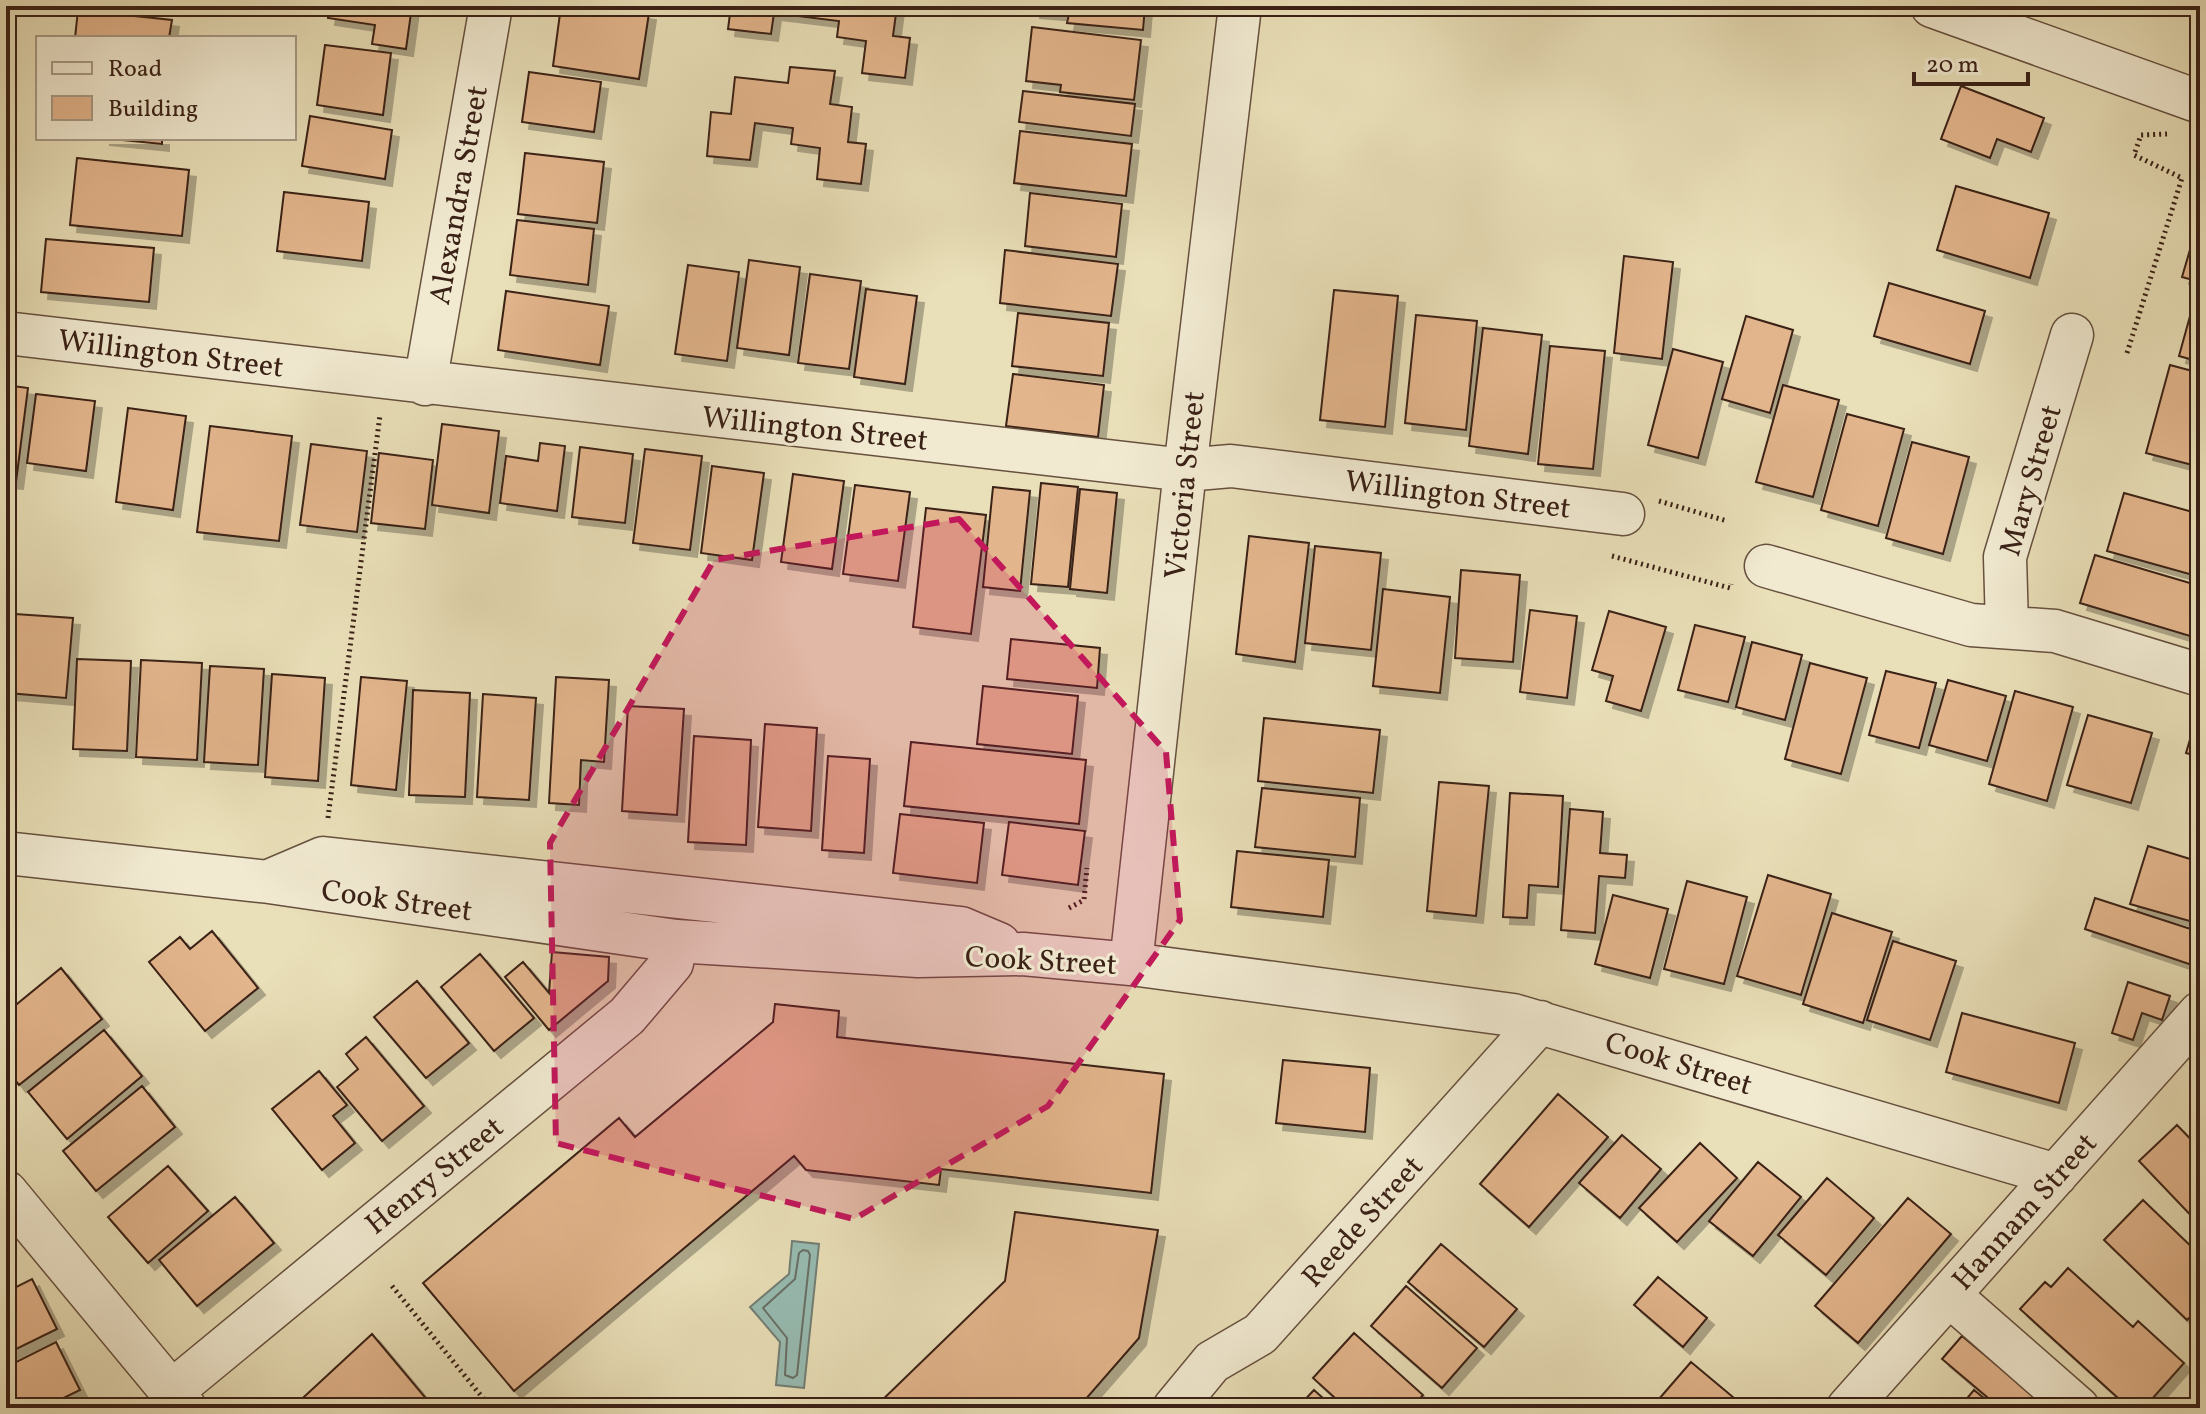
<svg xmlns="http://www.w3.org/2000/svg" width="2206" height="1414" font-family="Vollkorn,serif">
  <defs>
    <filter id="shadow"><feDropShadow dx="7" dy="7" stdDeviation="0" flood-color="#0004"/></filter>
  </defs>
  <rect width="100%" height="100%" fill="#e9dfb8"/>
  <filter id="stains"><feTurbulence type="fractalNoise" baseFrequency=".0025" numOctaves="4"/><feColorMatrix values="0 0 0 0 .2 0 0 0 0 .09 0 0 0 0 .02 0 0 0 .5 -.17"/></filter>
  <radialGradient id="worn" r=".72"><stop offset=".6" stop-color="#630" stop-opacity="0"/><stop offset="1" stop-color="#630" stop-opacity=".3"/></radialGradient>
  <path fill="#97bcb2" stroke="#727e74" stroke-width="2" d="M792 1241 819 1244 804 1388 776 1385 780 1342 750 1307 789 1274Z"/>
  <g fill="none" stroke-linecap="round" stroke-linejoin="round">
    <path stroke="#686e64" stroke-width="2" d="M803 1250 808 1251 810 1255 797 1375 793 1378 785 1375 787 1338 763 1308 795 1279 799 1253Z"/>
  </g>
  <path fill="#e3b58c" stroke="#3a2116" stroke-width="2" filter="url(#shadow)" d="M330 6H412L406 49 372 44 375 25 328 18Z
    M561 6H601L649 13 639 79 553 66Z
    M731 6H897L893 36 910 38 905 78 862 73 866 41 837 37 839 21 774 13 771 34 728 29Z
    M1034 6H1145L1143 30 1067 23 1069 14 1033 11Z
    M78 10 172 20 169 38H75Z
    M1032 27 1141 40 1134 100 1060 92 1061 85 1026 81Z
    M325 45 391 53 383 115 317 105Z
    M790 67 835 71 830 104 852 107 848 142 866 144 861 184 817 179 820 148 791 144 793 128 755 123 750 160 707 156 711 112 731 114 735 77 788 83Z
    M529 72 601 82 594 132 522 122Z
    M1961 86 2044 118 2031 152 1997 139 1990 158 1941 139Z
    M1023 91 1135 104 1131 136 1019 122Z
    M310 116 392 130 385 179 302 166Z
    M1020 131 1132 144 1126 196 1014 183Z
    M102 138H162V144Z
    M525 153 604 162 597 223 518 214Z
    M77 158 189 170 182 236 70 225Z
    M1956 186 2049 213 2030 278 1937 250Z
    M284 192 369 202 362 261 277 251Z
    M1030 193 1122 204 1116 257 1025 246Z
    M2199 219 2200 220V282L2182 277Z
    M517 220 594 229 588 285 510 275Z
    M46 239 154 248 149 302 41 292Z
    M1005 250 1118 264 1111 316 1000 303Z
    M1624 256 1673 262 1662 359 1614 353Z
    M749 260 800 267 789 355 737 348Z
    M688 265 739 272 727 361 675 354Z
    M810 274 861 281 849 369 798 363Z
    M1889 283 1985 311 1970 364 1874 336Z
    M866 289 917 296 905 384 854 377Z
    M1334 290 1398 296 1385 427 1320 420Z
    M506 291 609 306 600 365 498 350Z
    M2195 298 2200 299V362L2179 356Z
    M1018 313 1109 323 1103 376 1012 366Z
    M1416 315 1477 321 1466 430 1405 423Z
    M1746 316 1793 330 1770 413 1722 399Z
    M1483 328 1542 335 1528 454 1469 446Z
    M1550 346 1605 351 1593 469 1538 464Z
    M1673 349 1723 362 1698 458 1648 445Z
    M2170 365 2200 373V467L2146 453Z
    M1013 374 1104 385 1098 437 1006 426Z
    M6 385 28 388 16 482 6 481Z
    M1783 385 1839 400 1813 497 1756 482Z
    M36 394 95 401 86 471 27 463Z
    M128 408 186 416 173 510 116 502Z
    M1847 414 1904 429 1878 526 1821 510Z
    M442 424 499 431 489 513 432 505Z
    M210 426 292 436 279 541 197 532Z
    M1912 442 1969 457 1943 554 1886 538Z
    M540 443 565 446 557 511 500 503 506 456 538 461Z
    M311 444 367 451 357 532 300 525Z
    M580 447 633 454 625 523 572 517Z
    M645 449 702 456 690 550 633 543Z
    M379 453 433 460 425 529 371 523Z
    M712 466 764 473 752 560 701 553Z
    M793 474 844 481 832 569 781 562Z
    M1041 483 1078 487 1068 587 1031 584Z
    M855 485 910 492 898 581 843 574Z
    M993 487 1030 491 1020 591 983 587Z
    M1080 489 1117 493 1107 593 1070 589Z
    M2124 493 2200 514V577L2107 551Z
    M926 508 986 515 971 634 913 627Z
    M1249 536 1309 543 1295 662 1236 654Z
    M1315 546 1381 553 1371 650 1305 643Z
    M2095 555 2200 586V639L2080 603Z
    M1461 570 1520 575 1513 662 1455 658Z
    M1383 589 1450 597 1440 693 1373 686Z
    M1530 610 1577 616 1567 698 1520 692Z
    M1609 611 1666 627 1641 711 1606 701 1613 676 1592 670Z
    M15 614 73 618 66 698 8 693Z
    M1695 625 1745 637 1728 702 1678 690Z
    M1011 639 1100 648 1097 688 1007 679Z
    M1752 642 1802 655 1785 720 1736 707Z
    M77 659 131 661 127 751 73 749Z
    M141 660 202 663 197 760 136 757Z
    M1810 663 1867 678 1841 774 1785 759Z
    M210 666 264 669 258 765 204 762Z
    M1886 671 1936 683 1919 748 1869 735Z
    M272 674 325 678 318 781 265 777Z
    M361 677 407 681 396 790 351 785Z
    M556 677 609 680 604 762 581 760 579 805 549 803Z
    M1948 680 2006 696 1987 761 1929 745Z
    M983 686 1078 696 1072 754 977 744Z
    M413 690 470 693 465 797 409 795Z
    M2015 691 2073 707 2047 801 1989 784Z
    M483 694 536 698 529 800 477 797Z
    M628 706 684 709 677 815 622 811Z
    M2088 715 2152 733 2131 803 2067 785Z
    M1264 718 1380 730 1373 793 1258 781Z
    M2196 719 2200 720V757L2186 753Z
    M765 724 817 728 811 831 758 827Z
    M694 736 751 740 746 845 688 842Z
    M911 742 1086 760 1079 824 904 806Z
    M828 756 870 759 864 853 822 850Z
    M1439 782 1489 786 1476 916 1427 911Z
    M1262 788 1360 798 1355 857 1255 847Z
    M1510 793 1563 796 1558 887 1529 885 1527 918 1503 917Z
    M1570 809 1603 812 1600 853 1627 855 1625 878 1599 876 1595 933 1561 930Z
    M2200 811V844L2192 842Z
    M900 814 984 823 977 883 893 873Z
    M1009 822 1085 831 1078 885 1002 875Z
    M2148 846 2200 862V924L2130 904Z
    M1237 851 1329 860 1323 917 1231 907Z
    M1768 875 1831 894 1801 995 1737 976Z
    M1687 881 1747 897 1724 984 1664 969Z
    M1613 895 1668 909 1650 978 1595 964Z
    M2095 898 2200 932V941L2192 965 2085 929Z
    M1832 913 1892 932 1863 1023 1803 1004Z
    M212 931 258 988 205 1031 149 962 180 937 190 949Z
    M1893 941 1956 961 1930 1040 1867 1020Z
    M552 952 609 957 608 981 549 1030 505 977 523 962 549 993Z
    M480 954 534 1018 494 1051 441 987Z
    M61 968 102 1019 19 1085 6 1069V1013Z
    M417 981 469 1043 426 1078 374 1017Z
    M2128 982 2170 996 2162 1020 2142 1013 2133 1040 2112 1033Z
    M775 1004 839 1011 837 1037 1164 1074 1151 1193 941 1169 939 1185 806 1170 794 1156 514 1391 423 1283 619 1118 635 1137 773 1022Z
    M1962 1013 2075 1043 2059 1103 1946 1072Z
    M104 1030 142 1076 67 1139 28 1092Z
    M366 1037 424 1106 382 1141 337 1087 358 1069 346 1054Z
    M1283 1060 1370 1068 1365 1132 1276 1123Z
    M319 1071 347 1105 333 1116 355 1143 322 1170 272 1109Z
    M142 1086 175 1127 96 1191 63 1151Z
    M1558 1094 1608 1137 1529 1227 1480 1184Z
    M2177 1125 2200 1149V1225L2139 1161Z
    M1622 1135 1661 1169 1620 1218 1579 1183Z
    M1700 1143 1737 1178 1677 1242 1639 1208Z
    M1758 1162 1801 1197 1753 1256 1709 1221Z
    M168 1166 208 1211 148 1263 108 1217Z
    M1827 1178 1874 1218 1826 1275 1778 1235Z
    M235 1197 274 1243 197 1306 159 1260Z
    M1908 1198 1951 1234 1858 1343 1815 1306Z
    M2143 1200 2200 1255V1307L2187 1320 2104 1240Z
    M1015 1212 1158 1230 1139 1338 1078 1408H874L1005 1281Z
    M1441 1244 1517 1309 1484 1347 1408 1282Z
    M2068 1268 2133 1327 2138 1321 2184 1363 2144 1408H2129L2020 1309 2045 1282 2051 1287Z
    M1658 1277 1707 1318 1683 1347 1634 1305Z
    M32 1279 57 1329 6 1354V1292Z
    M1406 1286 1477 1348 1442 1388 1371 1326Z
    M1354 1333 1423 1395 1412 1408H1346L1313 1378Z
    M372 1334 434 1408H292Z
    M1962 1336 2034 1396 2024 1408H2000L1942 1359Z
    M56 1342 80 1390 43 1408H6V1367Z
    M1691 1362 1746 1408H1669L1659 1399Z
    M1314 1390 1334 1408H1297Z
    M1974 1390 1996 1408H1959Z"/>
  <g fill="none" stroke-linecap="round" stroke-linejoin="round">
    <defs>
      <path id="minor" d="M1932 6 2200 102
        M6 333 1185 470 1231 466 1623 514
        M425 384 491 6
        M1766 566 1971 625 2055 631 2200 675
        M2007 627 2005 557 2072 335
        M6 853 269 882 676 941 918 956 1023 954 1131 964 1513 1015 2056 1175
        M269 881 323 858 961 928 999 944
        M1131 964 1185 470 1240 6
        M6 1192 185 1408
        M1949 1295 2078 1408
        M171 1392 627 1016 672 963 676 941
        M1174 1408 1212 1362 1260 1334 1540 1022
        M1848 1408 2200 1013"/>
    </defs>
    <use href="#minor" stroke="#66503e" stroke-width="45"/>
    <path stroke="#3a2116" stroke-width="5" stroke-dasharray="2 4" stroke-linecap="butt" d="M2127 353 2182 178 2134 155 2141 135 2167 134
      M1659 501 1727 521
      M1612 556 1730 588 1731 584
      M328 818 380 415
      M1069 908 1084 900 1087 868
      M392 1286 491 1408
      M589 1408 596 1402 601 1408"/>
    <use href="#minor" stroke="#f1ead1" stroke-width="42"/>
  </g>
  <path fill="#c2185b" fill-opacity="0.2" stroke="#c2185b" stroke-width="6" stroke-dasharray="16 10" stroke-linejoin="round" d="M959 519 1166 752 1180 920 1048 1106 854 1219 556 1143 550 843 714 560Z"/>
  <g text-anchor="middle" stroke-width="6" stroke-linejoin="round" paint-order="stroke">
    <g font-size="30" fill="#3a2116" stroke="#f1ead1">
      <text transform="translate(458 195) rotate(-80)" y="10">Alexandra Street</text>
      <text transform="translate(171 353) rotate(7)" y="10">Willington Street</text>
      <text transform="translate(815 428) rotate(6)" y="10">Willington Street</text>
      <text transform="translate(2030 480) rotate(-74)" y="10">Mary Street</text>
      <text transform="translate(1184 485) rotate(-84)" y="10">Victoria Street</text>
      <text transform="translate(1458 494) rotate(7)" y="10">Willington Street</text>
      <text transform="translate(397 900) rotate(8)" y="10">Cook Street</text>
      <text transform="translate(1041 960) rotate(3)" y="10">Cook Street</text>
      <text transform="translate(1679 1063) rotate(17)" y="10">Cook Street</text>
      <text transform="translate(434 1175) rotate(-39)" y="10">Henry Street</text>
      <text transform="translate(2024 1211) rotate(-48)" y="10">Hannam Street</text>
      <text transform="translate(1362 1221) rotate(-48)" y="10">Reede Street</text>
    </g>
  </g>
  <rect width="2206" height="1414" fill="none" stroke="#e9dfb8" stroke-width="32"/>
  <rect x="8" y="8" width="2190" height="1398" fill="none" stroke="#3a2116" stroke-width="4"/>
  <rect x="16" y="16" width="2174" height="1382" fill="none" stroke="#3a2116" stroke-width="2"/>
  <rect x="36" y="36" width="260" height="104" fill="#f1ead1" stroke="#a89a86" stroke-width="2"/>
  <rect x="52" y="62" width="40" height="12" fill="#f1ead1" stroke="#a89a86" stroke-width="2"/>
  <text x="108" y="76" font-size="24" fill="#3a2116">Road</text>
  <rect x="52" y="96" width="40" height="24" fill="#e3b58c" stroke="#a89a86" stroke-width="2"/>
  <text x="108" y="116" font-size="24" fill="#3a2116">Building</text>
  <path d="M1914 72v12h114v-12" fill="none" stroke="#3a2116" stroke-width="4"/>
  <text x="1926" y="72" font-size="24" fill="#3a2116" stroke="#f1ead1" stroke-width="6" paint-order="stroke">20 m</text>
  <rect width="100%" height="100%" filter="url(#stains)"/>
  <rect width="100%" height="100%" fill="url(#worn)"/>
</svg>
